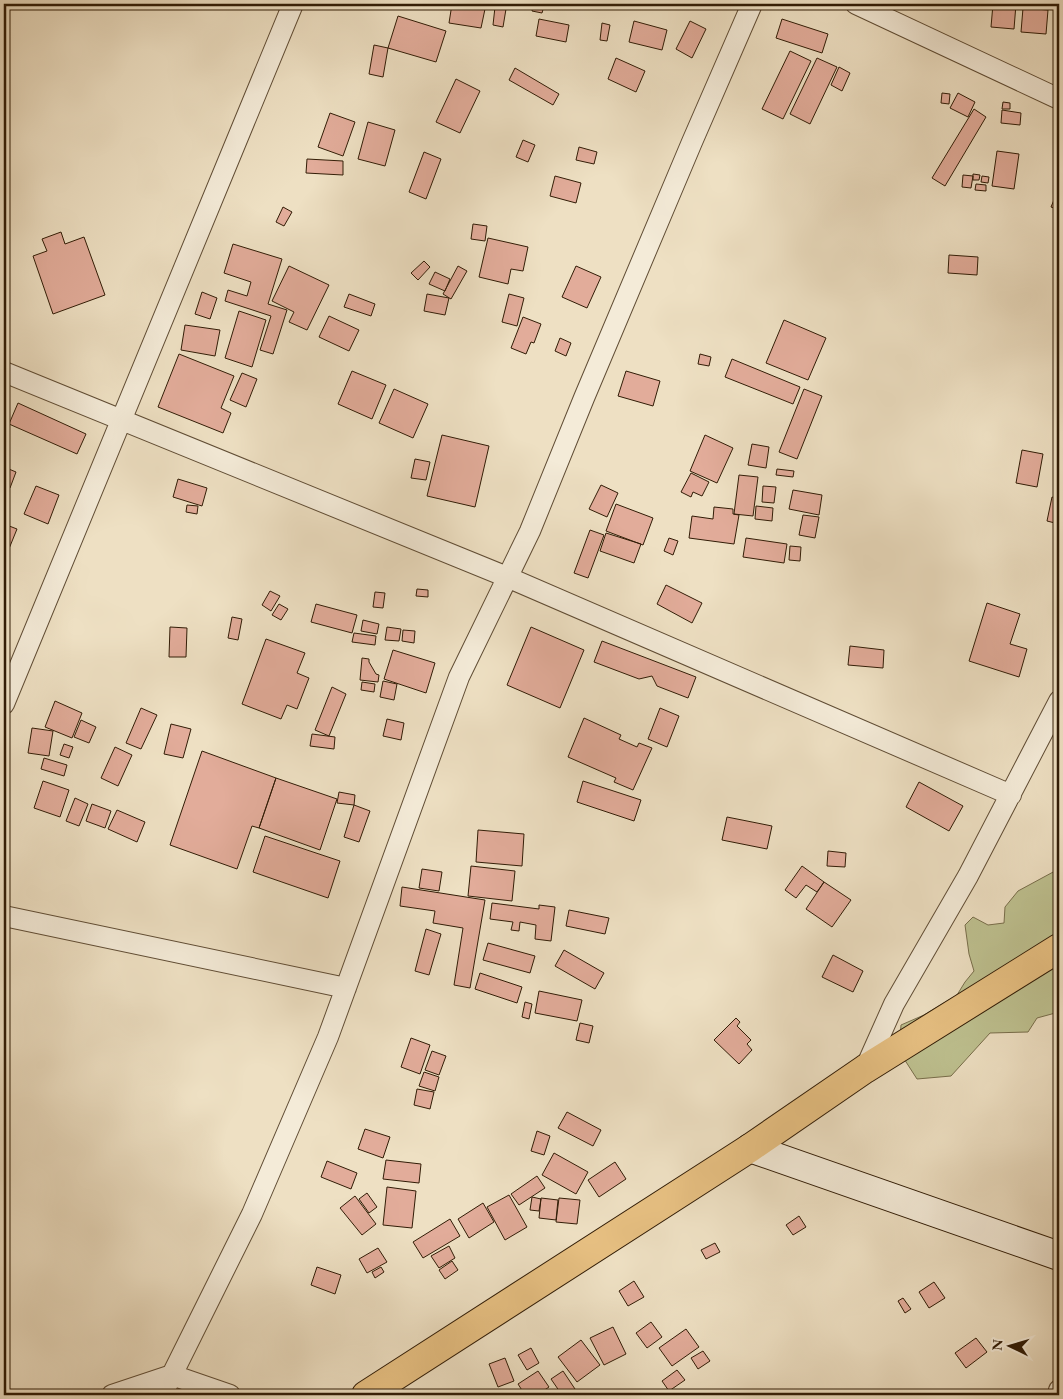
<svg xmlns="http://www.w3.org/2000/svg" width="1063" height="1399" font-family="'EB Garamond',serif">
  <rect width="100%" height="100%" fill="#eee0c3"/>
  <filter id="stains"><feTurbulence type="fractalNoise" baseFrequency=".004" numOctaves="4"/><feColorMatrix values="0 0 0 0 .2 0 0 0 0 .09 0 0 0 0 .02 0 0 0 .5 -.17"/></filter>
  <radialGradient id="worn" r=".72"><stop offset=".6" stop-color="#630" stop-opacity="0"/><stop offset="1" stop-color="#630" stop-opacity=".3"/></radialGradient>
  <path fill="#bec190" stroke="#786e4b" d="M1059 870V1012L1037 1018 1028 1032 990 1033 951 1076 917 1079 899 1051 901 1025 924 1015 957 995 965 982 974 971 969 954 965 925 973 917 988 925 1004 923 1005 907 1018 891 1055 871Z"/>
  <path fill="#e2ac9a" stroke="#311c06" d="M452 4 485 9 481 28 449 23Z
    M513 4H532L531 9 513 5Z
    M533 4 544 6 542 13 532 11Z
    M993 4H1016L1014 29 991 27Z
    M1042 4H1059V8L1042 6Z
    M495 7 506 9 503 27 493 25Z
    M1023 8 1048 10 1046 34 1021 32Z
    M398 16 446 31 436 62 388 48Z
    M539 19 569 25 566 42 536 36Z
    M782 19 828 34 822 53 776 38Z
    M634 21 667 30 662 50 629 42Z
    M690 21 706 29 692 58 676 49Z
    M602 23 610 25 607 41 600 40Z
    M374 45 388 48 383 77 369 74Z
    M790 51 811 61 783 119 762 109Z
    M616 58 645 71 636 92 608 79Z
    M817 58 837 67 810 124 790 114Z
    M839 67 850 73 842 91 831 85Z
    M515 68 559 94 553 105 509 80Z
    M456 79 480 91 460 133 436 122Z
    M942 93 950 94 949 104 941 103Z
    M958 93 975 102 968 117 950 108Z
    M1003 102 1010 103V109H1002Z
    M974 109 986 117 945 186 932 178Z
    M1002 110 1021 113 1020 125 1001 123Z
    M330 113 355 122 343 156 318 147Z
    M368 122 395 130 385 166 358 159Z
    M523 140 535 145 528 162 516 157Z
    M579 147 597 152 594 164 576 160Z
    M997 151 1019 154 1014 189 992 186Z
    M424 152 441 159 426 199 409 192Z
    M307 159 343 161V175L306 173Z
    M973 174 980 175 979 180H973Z
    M963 175 973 176 971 188 962 187Z
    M555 176 581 183 576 203 550 196Z
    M982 176 989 177 988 183 981 182Z
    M976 184 986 185V191L975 190Z
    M1059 188V210L1051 207Z
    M283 207 292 212 284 226 276 222Z
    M473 224 487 226 485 241 471 239Z
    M61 232 65 244 84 237 105 295 53 314 33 256 47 251 42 239Z
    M488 238 528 247 523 271 511 269 508 284 479 277Z
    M233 244 282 259 268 304 287 310 273 354 260 350 271 316 225 301 228 290 247 296 251 282 224 273Z
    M949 255 978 257 977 275 948 273Z
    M424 261 430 267 418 280 411 273Z
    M289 266 329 285 307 330 289 322 294 312 272 301Z
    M458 266 467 271 451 299 443 294Z
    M576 266 601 277 587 308 562 297Z
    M435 272 450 279 445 291 429 284Z
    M202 292 217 298 210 319 195 314Z
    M349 294 375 304 371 316 344 307Z
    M427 294 449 298 445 315 424 311Z
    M509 294 524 298 517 326 502 322Z
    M239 311 266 320 252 367 225 358Z
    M329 316 359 330 349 351 319 337Z
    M523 317 541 324 534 343 531 342 526 354 511 348Z
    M784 320 826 338 808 380 766 363Z
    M185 325 220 330 215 356 181 350Z
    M560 338 571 343 566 356 555 351Z
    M179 354 234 376 221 408 231 413 223 433 158 407Z
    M700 354 711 357 709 366 698 364Z
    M732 359 800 387 793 404 725 377Z
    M352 371 386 385 372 419 338 404Z
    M626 371 660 381 653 406 618 396Z
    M242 373 257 379 246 407 230 400Z
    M394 389 428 404 413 438 379 423Z
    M804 389 822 396 797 459 779 452Z
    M18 403 86 434 77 454 9 424Z
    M442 435 489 446 475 507 427 496Z
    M705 435 733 448 717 483 690 471Z
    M752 444 769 447 766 468 748 465Z
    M1022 450 1043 454 1037 487 1016 483Z
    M415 459 430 462 426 480 411 478Z
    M4 467 16 472 10 488 4 485Z
    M777 469 794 471 793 477 776 475Z
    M691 473 709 482 702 496 693 492 691 497 681 492Z
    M739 475 758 477 753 516 734 514Z
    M178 479 207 488 202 506 173 497Z
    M601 485 618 493 607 517 589 509Z
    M36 486 59 495 48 524 24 514Z
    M763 486 776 487 774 503 762 502Z
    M793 490 822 495 819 515 789 509Z
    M1052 497 1059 499V524L1047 521Z
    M616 504 653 518 643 545 606 531Z
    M187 505 198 506 197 514 186 512Z
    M756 506 773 508 772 521 755 519Z
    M714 507 733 509V514L739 515 734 544 689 538 692 516 713 519Z
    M803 515 819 517 815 538 799 535Z
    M4 524 17 529 4 561Z
    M590 530 604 535 588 578 574 573Z
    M606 533 641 544 634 563 600 551Z
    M669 538 678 541 673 555 664 551Z
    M746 538 787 544 784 563 743 557Z
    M790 546 801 547 800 561 789 560Z
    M666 585 702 603 692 623 657 604Z
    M417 589 428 590V597L416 596Z
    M270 591 280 596 271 611 262 605Z
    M375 592 385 593 383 608 373 607Z
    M987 603 1020 614 1010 644 1027 649 1019 677 969 661Z
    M279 604 288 609 281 620 272 615Z
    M316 604 357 615 352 633 311 622Z
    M232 617 242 619 238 640 228 638Z
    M363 620 379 624 377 634 361 631Z
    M170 627 187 628 186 657H169Z
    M387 627 401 629 399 641 385 640Z
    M531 627 584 650 560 708 507 685Z
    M403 630 415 631 414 643 402 641Z
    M354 633 376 636 375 645 352 642Z
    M266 639 305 653 297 673 309 678 297 709 287 705 281 719 242 704Z
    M602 641 696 677 688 698 657 686 652 676 639 679 594 662Z
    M850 646 884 650 883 668 848 665Z
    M393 650 435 663 426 693 384 679Z
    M362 658 369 659V662L376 674 379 675 378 682 360 680Z
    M383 681 397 684 394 700 380 697Z
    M362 682 375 684 374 692 361 690Z
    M332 687 346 694 329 736 315 730Z
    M55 701 82 713 72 738 45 727Z
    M141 708 157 715 141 749 126 743Z
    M660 708 679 716 667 747 648 739Z
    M584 718 621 735 619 739 637 747 639 743 652 748 633 790 614 782 616 778 568 757Z
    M387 719 404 723 401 740 383 736Z
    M81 720 96 727 89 743 74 737Z
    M171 724 191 729 183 758 164 754Z
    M32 728 53 731 49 756 28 753Z
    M312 734 335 737 334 749 310 746Z
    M64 744 73 747 69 758 60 755Z
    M115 747 132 755 118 786 101 778Z
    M202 751 276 778 259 828 252 826 237 869 170 845Z
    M44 758 67 765 64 776 41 769Z
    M276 778 337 799 320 850 259 828Z
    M43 781 69 790 60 817 34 808Z
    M583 781 641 800 634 821 577 802Z
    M919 782 963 806 949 831 906 807Z
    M339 792 355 795 354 805 337 803Z
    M75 798 88 804 79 826 66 821Z
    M92 804 111 811 105 828 86 821Z
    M354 805 370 811 359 842 344 837Z
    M117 810 145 822 137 842 108 829Z
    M727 817 772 826 767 849 722 840Z
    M478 830 524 834 522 866 476 862Z
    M265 836 340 861 328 898 253 872Z
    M828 851 846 853 845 867 827 866Z
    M471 866 515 871 512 901 468 896Z
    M802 866 824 882 817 892 806 885 796 898 785 890Z
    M422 869 442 872 439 891 419 888Z
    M824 882 851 900 832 927 806 909Z
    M402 887 485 900 470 988 454 985 463 928 433 923 435 911 400 906Z
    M492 903 539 909V905L555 907 551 941 535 939 536 925 520 922 519 931 511 930 513 922 490 919Z
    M569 910 609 918 605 934 566 926Z
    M426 929 441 934 429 975 415 971Z
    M488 943 535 956 530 973 483 960Z
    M564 950 604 973 595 989 555 966Z
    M833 955 863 971 853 992 822 977Z
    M480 973 522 987 517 1003 475 989Z
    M539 991 582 1000 577 1021 535 1013Z
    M525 1002 532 1004 529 1019 522 1017Z
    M736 1018 740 1022 737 1026 751 1040 747 1044 752 1050 739 1064 714 1040Z
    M580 1023 593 1026 589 1043 576 1040Z
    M411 1038 430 1045 420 1074 401 1067Z
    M432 1051 446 1056 439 1075 425 1070Z
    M424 1072 439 1077 435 1091 419 1086Z
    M417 1089 434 1092 430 1109 414 1105Z
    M567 1112 601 1130 593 1146 558 1128Z
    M365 1129 390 1137 383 1158 358 1149Z
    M537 1131 550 1136 544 1155 531 1151Z
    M554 1153 588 1172 576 1194 542 1175Z
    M386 1160 421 1164 419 1183 383 1179Z
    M327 1161 357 1173 351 1189 321 1177Z
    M615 1162 626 1179 599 1197 588 1180Z
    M537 1176 545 1188 519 1205 511 1194Z
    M387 1187 416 1191 412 1228 383 1225Z
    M367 1193 377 1207 369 1213 359 1199Z
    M509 1195 527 1227 505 1240 487 1207Z
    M355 1196 376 1224 362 1235 340 1208Z
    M532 1197 541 1199 539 1211 530 1210Z
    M541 1198 558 1200 556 1220 539 1218Z
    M559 1198 580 1200 577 1224 556 1222Z
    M483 1203 494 1222 469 1238 458 1219Z
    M799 1216 806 1227 793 1235 786 1225Z
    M450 1219 460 1236 423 1258 413 1242Z
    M715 1243 720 1252 706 1259 701 1250Z
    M449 1246 455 1258 439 1268 431 1256Z
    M378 1248 387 1262 367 1273 359 1259Z
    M452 1261 458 1270 445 1279 439 1270Z
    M317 1267 341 1275 335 1294 311 1285Z
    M381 1267 384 1272 375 1278 372 1272Z
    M634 1281 644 1297 628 1306 619 1291Z
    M934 1282 945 1298 929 1308 919 1292Z
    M903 1298 911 1309 905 1313 898 1301Z
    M651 1322 662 1337 647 1348 636 1333Z
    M613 1327 626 1354 604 1365 590 1338Z
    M686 1329 699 1347 672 1366 659 1348Z
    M976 1338 987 1352 966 1368 955 1353Z
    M581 1340 600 1365 577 1382 558 1357Z
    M531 1348 539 1363 527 1370 518 1355Z
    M703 1351 710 1361 698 1369 691 1358Z
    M505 1358 514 1381 498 1387 489 1364Z
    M677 1370 685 1380 669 1391 662 1381Z
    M538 1371 549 1387 537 1395H525L518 1384Z
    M563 1371 579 1395H562L551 1379Z"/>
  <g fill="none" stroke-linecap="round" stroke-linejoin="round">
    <defs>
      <path id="street" d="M856 4 1059 99
        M4 372 507 577 1011 795
        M4 704 293 4
        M4 916 346 988
        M865 1069 894 1004 968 876 1059 701
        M112 1395 172 1375 230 1395
        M162 1395 252 1214 328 1037 459 677 530 531 584 398 692 142 752 4
        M1058 1395 1059 1390"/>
      <path id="secondary" d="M750 1148 1059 1256"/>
      <path id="highway" d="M366 1395 750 1148 865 1069 1059 948"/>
    </defs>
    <use href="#street" stroke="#604d35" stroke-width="22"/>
    <use href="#secondary" stroke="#311c06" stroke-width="30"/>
    <use href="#highway" stroke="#311c06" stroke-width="30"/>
    <use href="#street" stroke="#f4ebd8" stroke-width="20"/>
    <use href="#secondary" stroke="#f4ebd8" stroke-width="28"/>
    <use href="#highway" stroke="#e7c082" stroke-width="28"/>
  </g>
  <rect width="1063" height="1399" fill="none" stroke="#eee0c3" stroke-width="20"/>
  <rect x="5" y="5" width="1053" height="1389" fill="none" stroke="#311c06" stroke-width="2.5"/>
  <rect x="10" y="10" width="1043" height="1379" fill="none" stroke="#311c06"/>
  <g transform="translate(1010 1346) rotate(275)" stroke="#f4ebd8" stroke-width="4" paint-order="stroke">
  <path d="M0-4L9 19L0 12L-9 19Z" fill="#311c06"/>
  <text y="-8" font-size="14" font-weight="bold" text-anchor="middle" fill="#311c06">N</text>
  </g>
  <rect width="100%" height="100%" filter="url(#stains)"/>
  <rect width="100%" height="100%" fill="url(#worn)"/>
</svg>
